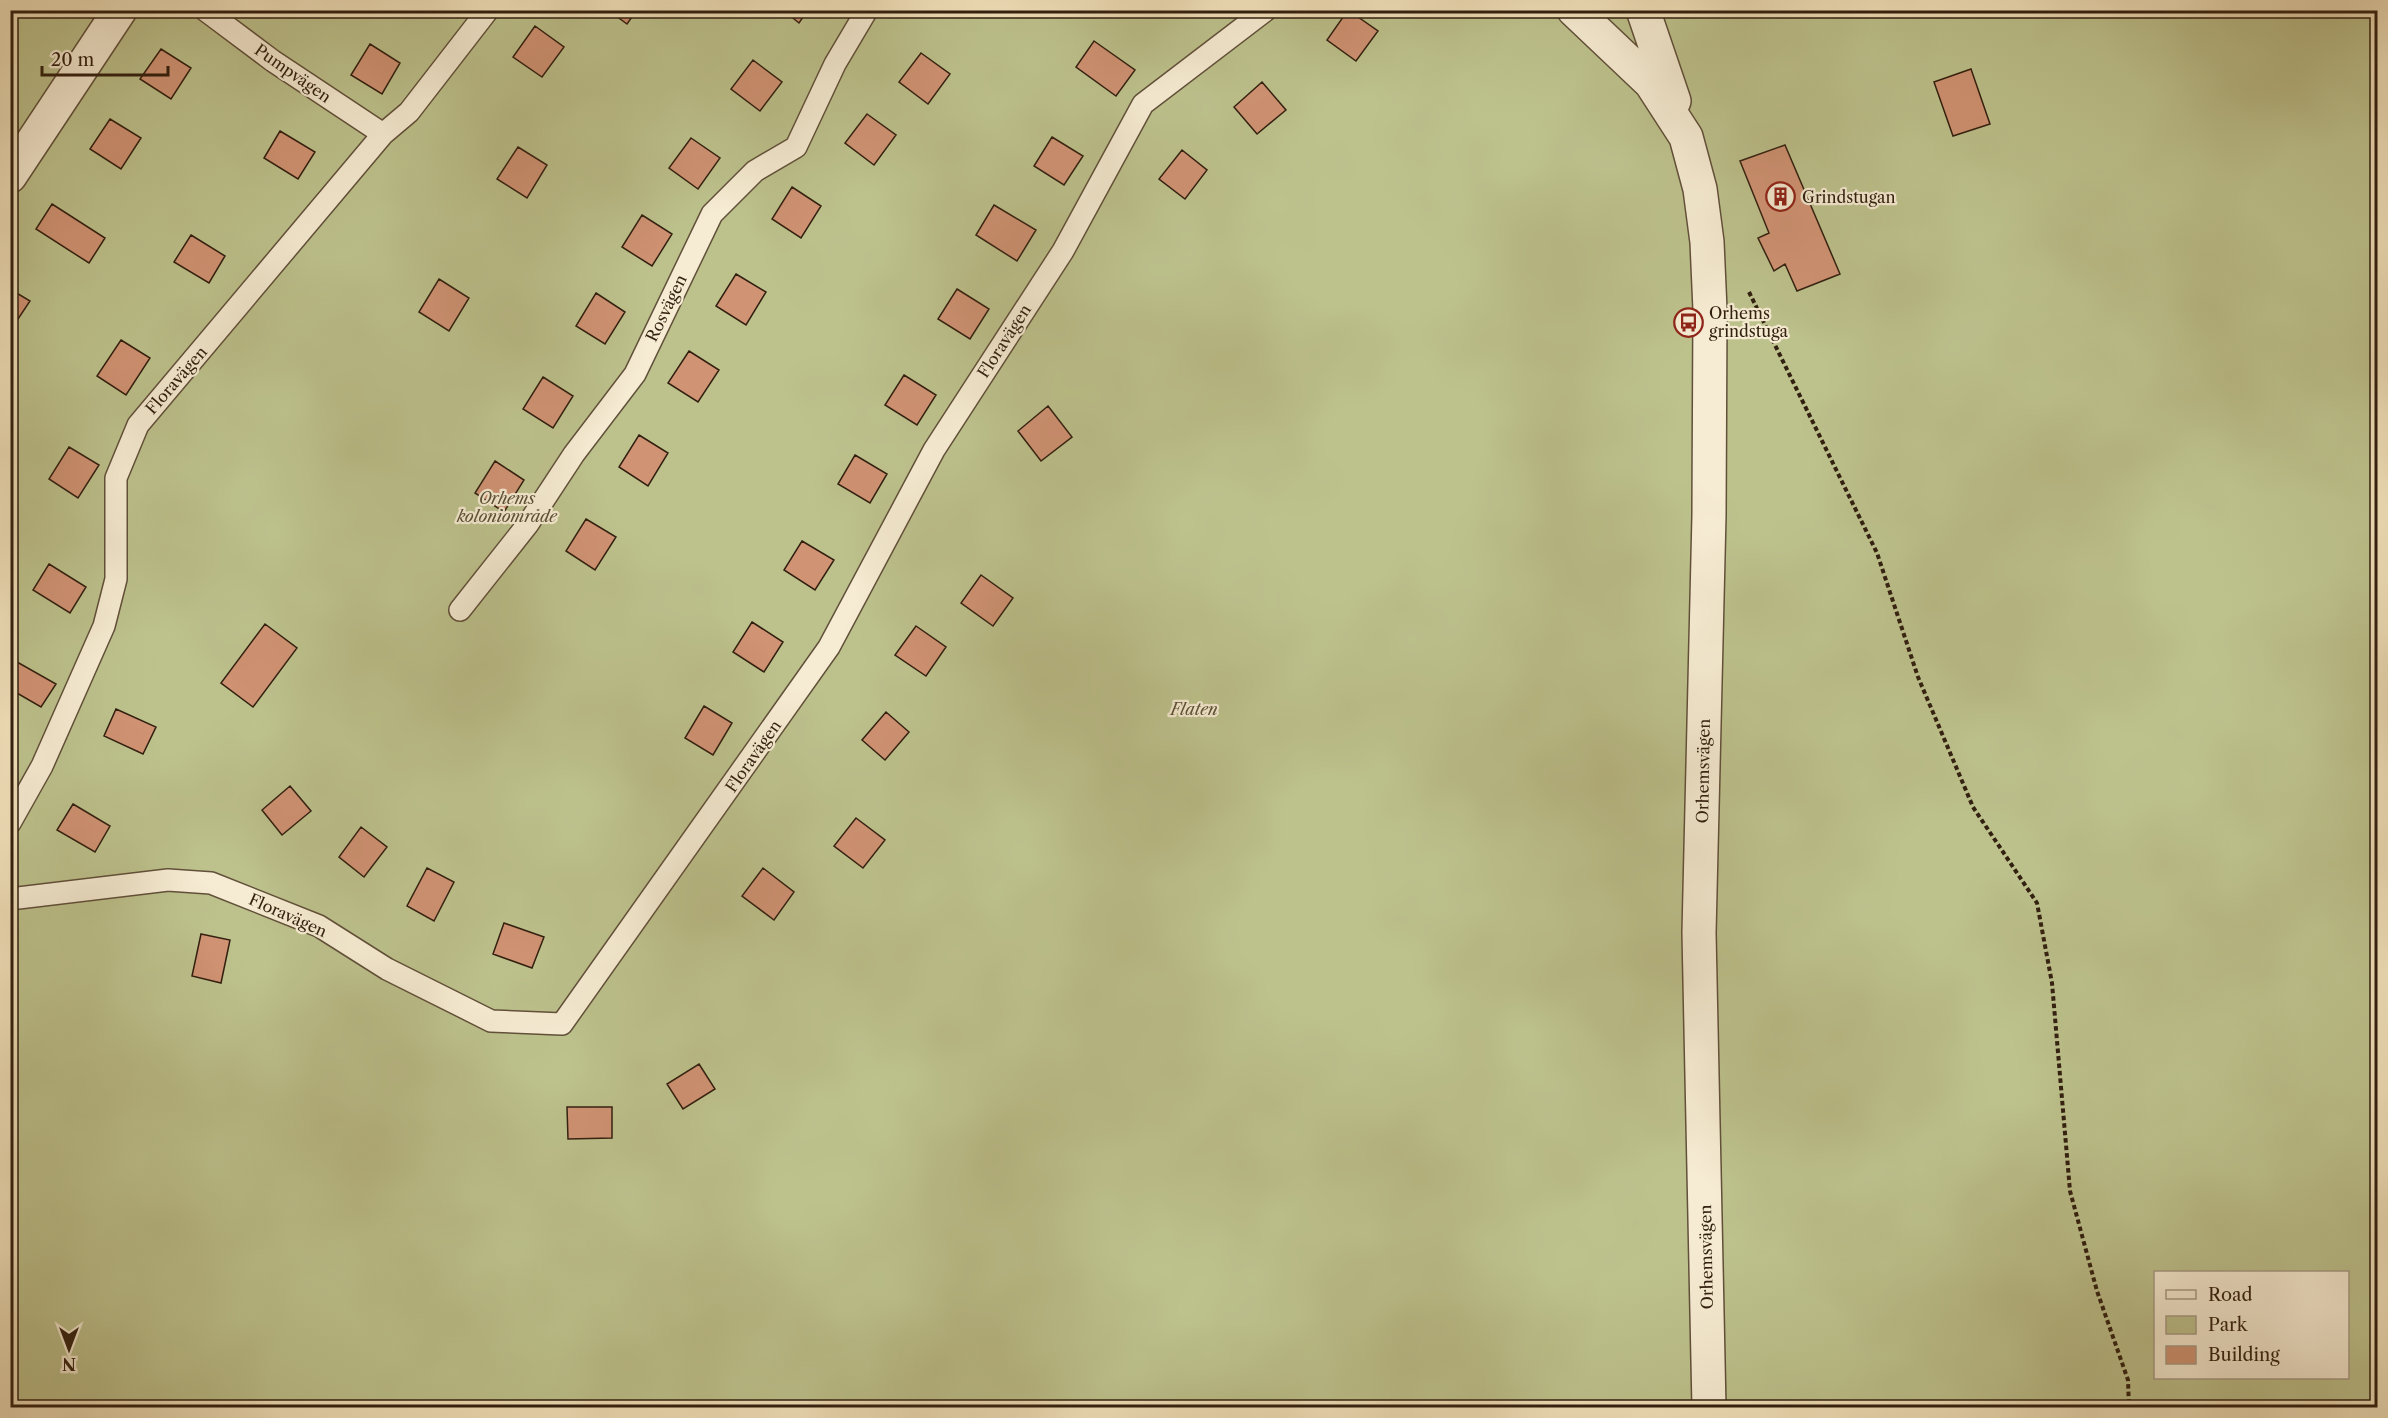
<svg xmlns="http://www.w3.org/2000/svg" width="2388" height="1418" font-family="'Libre Caslon Text',serif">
  <rect width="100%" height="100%" fill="#f1e1bb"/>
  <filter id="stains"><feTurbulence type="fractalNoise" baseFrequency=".00333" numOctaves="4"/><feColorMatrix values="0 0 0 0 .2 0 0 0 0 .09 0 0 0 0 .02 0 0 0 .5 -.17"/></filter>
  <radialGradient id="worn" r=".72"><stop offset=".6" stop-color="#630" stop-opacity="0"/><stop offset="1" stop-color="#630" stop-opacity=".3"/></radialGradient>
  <path fill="#bdc28d" stroke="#77704e" stroke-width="1.5" fill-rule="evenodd" d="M10 11H2377V1407H11ZM2156 1272H2348V1378H2156Z"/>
  <path fill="#d09374" stroke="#311f0f" stroke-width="1.5" d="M608 10H637L627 24Z
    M783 10H808L799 23Z
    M1348 10 1378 31 1356 61 1327 40Z
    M535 26 564 47 542 77 513 57Z
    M1094 41 1135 70 1116 96 1076 67Z
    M370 44 400 63 382 94 351 75Z
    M161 49 191 68 171 99 140 79Z
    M921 53 950 74 928 104 899 82Z
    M753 60 782 82 760 111 731 89Z
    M1971 69 1990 124 1953 136 1934 82Z
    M1262 82 1286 110 1257 134 1234 107Z
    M867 114 896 135 874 165 845 143Z
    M110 119 141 138 121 169 90 149Z
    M280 131 315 152 298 179 264 158Z
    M1052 137 1083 156 1064 185 1034 166Z
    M691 138 720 158 698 189 669 168Z
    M1785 145 1840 274 1797 291 1785 264 1774 271 1758 238 1769 233 1740 161Z
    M518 147 547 165 527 198 497 179Z
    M1182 150 1207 170 1185 199 1159 179Z
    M792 187 821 206 801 238 772 219Z
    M52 204 105 238 89 263 36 229Z
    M994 205 1036 230 1017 261 976 235Z
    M642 215 672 234 652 266 622 247Z
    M191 235 225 256 209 283 174 262Z
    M736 274 766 292 746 325 716 306Z
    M439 279 469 298 449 331 419 312Z
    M10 289 30 301 10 331Z
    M957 289 989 309 970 339 938 319Z
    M596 293 625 312 605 344 576 326Z
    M121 340 150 358 126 395 97 376Z
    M689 351 719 370 698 402 668 383Z
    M904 375 936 395 917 425 885 405Z
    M543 377 573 396 553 428 523 409Z
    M1048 406 1072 437 1041 461 1018 431Z
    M639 435 668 453 648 486 619 467Z
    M69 447 99 465 78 498 49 479Z
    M855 455 887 474 870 503 838 484Z
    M495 461 524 480 504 512 475 493Z
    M586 519 616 537 595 570 566 551Z
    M802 541 834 560 815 590 784 570Z
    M49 564 86 587 70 613 33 590Z
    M981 575 1013 598 993 626 961 603Z
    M752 622 783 642 764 672 733 652Z
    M265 624 297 648 253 707 221 683Z
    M916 626 946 647 926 676 895 655Z
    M10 658 56 684 41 707 10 689Z
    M704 706 732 723 713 755 685 738Z
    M116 709 156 727 143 754 104 736Z
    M886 712 909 732 885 760 862 740Z
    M290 786 311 811 282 835 262 810Z
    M73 804 110 826 95 852 57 830Z
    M856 818 885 840 863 868 834 846Z
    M361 827 387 847 364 877 339 857Z
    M427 868 454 882 434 921 407 906Z
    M763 868 794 892 774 920 742 896Z
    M504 923 544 937 532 968 493 954Z
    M201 934 230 940 221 983 192 976Z
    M699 1064 715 1089 683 1109 667 1084Z
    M567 1107H612V1138L568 1139Z"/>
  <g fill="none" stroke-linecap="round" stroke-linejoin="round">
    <defs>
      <path id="lane" d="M205 10 273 61 383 134
        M460 610 528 524 574 454 635 374 712 214 755 171 796 147 835 64 867 10
        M10 823 42 766 104 626 116 579V478L138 425 383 134 409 112 488 10
        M10 899 168 880 211 883 319 926 387 969 491 1021 562 1024 829 647 934 450 1063 251 1143 104 1266 10"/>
      <path id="street" d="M1574 10 1651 83 1686 137 1700 189 1707 242 1710 310 1709 515 1699 933 1709 1408
        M1643 10 1674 101
        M10 176 120 10"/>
    </defs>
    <use href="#lane" stroke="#61503a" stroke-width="24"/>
    <use href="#street" stroke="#61503a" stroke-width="36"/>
    <path stroke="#311f0f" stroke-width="4" stroke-dasharray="4.5 3" stroke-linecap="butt" d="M1749 292 1877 553 1918 677 1973 807 2037 903 2052 983 2070 1191 2097 1291 2128 1380 2129 1408"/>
    <use href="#lane" stroke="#f6ecd3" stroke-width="21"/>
    <use href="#street" stroke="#f6ecd3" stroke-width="33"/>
  </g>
  <defs>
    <symbol id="building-ring" viewBox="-11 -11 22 22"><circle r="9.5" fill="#f6ecd3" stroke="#8f2418" stroke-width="1.5"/><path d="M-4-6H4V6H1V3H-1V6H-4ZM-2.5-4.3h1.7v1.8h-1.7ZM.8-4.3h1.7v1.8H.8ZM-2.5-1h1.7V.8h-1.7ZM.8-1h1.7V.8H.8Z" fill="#8f2418"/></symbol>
    <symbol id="bus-ring" viewBox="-11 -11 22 22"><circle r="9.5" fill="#f6ecd3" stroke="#8f2418" stroke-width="1.5"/><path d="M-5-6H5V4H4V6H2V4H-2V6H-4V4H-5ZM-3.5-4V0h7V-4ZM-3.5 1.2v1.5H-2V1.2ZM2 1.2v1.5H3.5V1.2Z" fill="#8f2418"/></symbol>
  </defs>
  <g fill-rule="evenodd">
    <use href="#building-ring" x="1764" y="180" width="33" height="33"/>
    <use href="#bus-ring" x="1672" y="306" width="33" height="33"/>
  </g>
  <g text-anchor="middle" stroke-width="4.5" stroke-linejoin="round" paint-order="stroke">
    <g font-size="16" fill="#311f0f" stroke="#f6ecd3">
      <text transform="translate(293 73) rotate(35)" y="6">Pumpvägen</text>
      <text transform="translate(666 308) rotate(-64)" y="6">Rosvägen</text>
      <text transform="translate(1004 341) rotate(-57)" y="6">Floravägen</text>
      <text transform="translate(176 380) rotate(-49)" y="6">Floravägen</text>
      <text transform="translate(753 756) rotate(-55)" y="6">Floravägen</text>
      <text transform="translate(1703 771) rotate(-89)" y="6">Orhemsvägen</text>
      <text transform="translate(288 915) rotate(24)" y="6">Floravägen</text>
      <text transform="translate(1706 1257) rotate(-91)" y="6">Orhemsvägen</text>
    </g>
    <g font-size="16" fill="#311f0f" stroke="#f6ecd3" text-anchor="start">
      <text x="1802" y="203">Grindstugan</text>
      <text x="1709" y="319">Orhems<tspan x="1709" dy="18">grindstuga</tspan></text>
    </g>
    <g font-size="16" font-style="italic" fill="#5b5035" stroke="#f6ecd3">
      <text x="507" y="504">Orhems<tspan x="507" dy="18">koloniområde</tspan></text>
      <text x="1194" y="715">Flaten</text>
    </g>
  </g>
  <rect width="2388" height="1418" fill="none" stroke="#f1e1bb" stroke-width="36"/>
  <rect x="12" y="12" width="2364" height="1394" fill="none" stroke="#311f0f" stroke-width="3"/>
  <rect x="18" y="18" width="2352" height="1382" fill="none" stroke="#311f0f" stroke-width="1.5"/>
  <rect x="2154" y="1271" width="195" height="108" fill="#f6ecd3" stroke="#a79a85" stroke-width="1.5"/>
  <rect x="2166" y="1290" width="30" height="9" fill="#f6ecd3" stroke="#a79a85" stroke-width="1.5"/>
  <text x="2208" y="1301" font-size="18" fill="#311f0f">Road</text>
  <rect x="2166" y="1316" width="30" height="18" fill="#bdc28d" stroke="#a79a85" stroke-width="1.5"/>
  <text x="2208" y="1331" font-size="18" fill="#311f0f">Park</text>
  <rect x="2166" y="1346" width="30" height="18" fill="#d09374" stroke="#a79a85" stroke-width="1.5"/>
  <text x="2208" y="1361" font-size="18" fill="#311f0f">Building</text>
  <g transform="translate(69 1349) rotate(180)" stroke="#f6ecd3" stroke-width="4.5" paint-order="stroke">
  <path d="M0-4.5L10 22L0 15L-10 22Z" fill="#311f0f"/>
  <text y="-9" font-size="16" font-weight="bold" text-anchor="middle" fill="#311f0f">N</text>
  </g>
  <path d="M42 66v9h126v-9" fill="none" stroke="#311f0f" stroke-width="3"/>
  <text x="51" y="66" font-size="18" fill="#311f0f" stroke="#f6ecd3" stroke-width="4.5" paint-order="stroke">20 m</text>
  <rect width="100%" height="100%" filter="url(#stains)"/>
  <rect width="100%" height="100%" fill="url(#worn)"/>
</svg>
